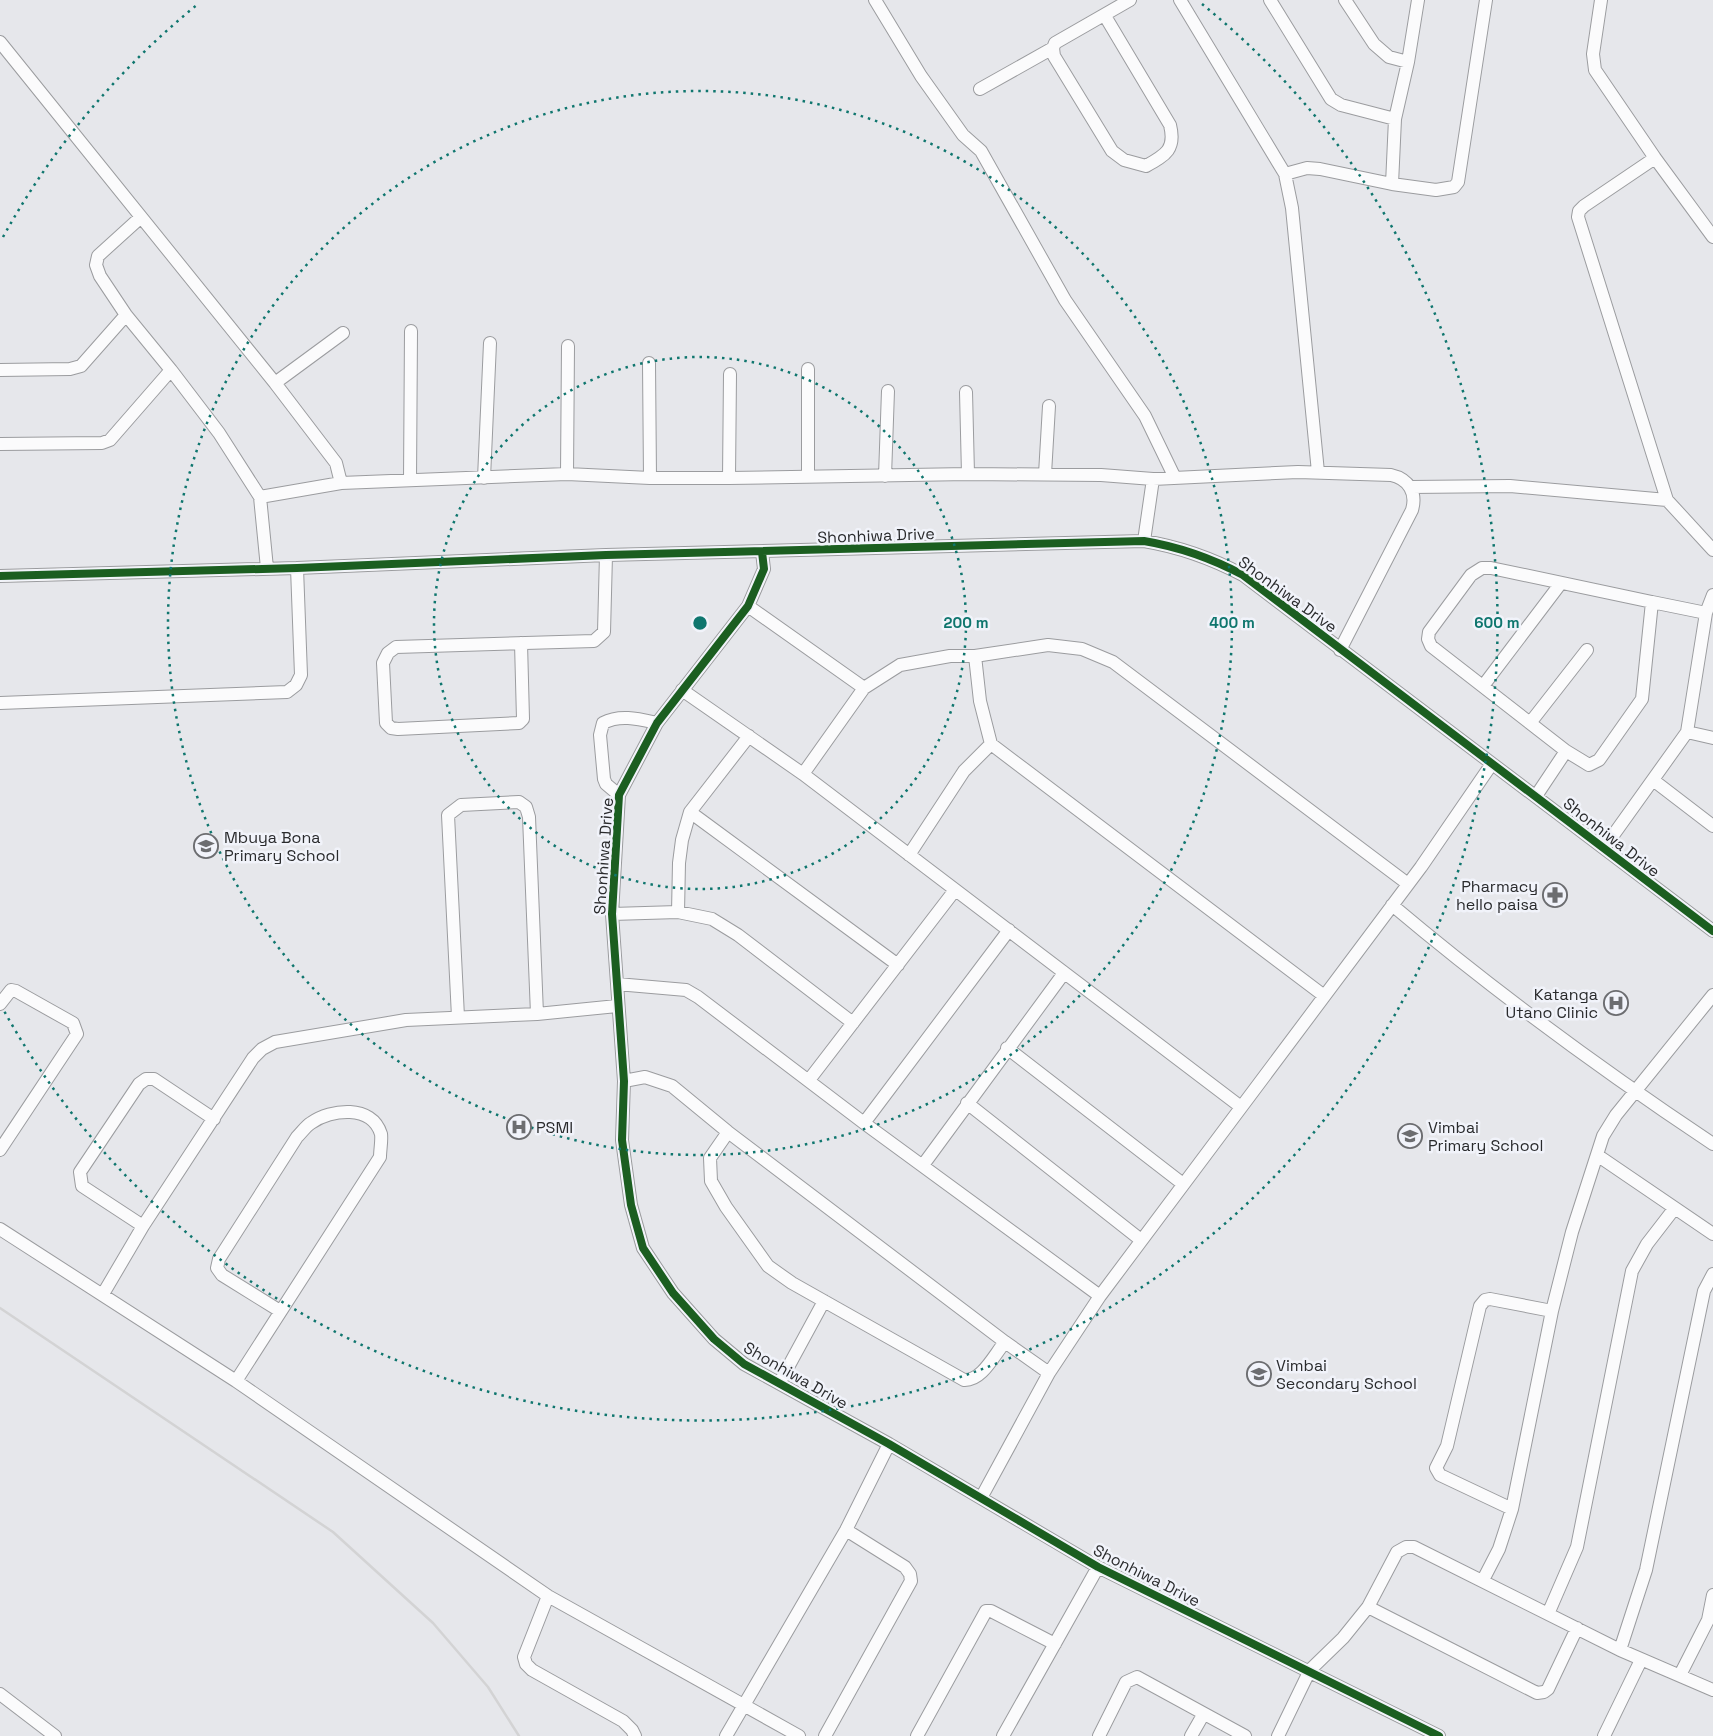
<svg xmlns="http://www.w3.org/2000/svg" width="1713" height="1736" font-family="'Space Grotesk',sans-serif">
  <rect width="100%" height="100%" fill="#e6e7eb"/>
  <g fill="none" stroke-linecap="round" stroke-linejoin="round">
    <defs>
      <path id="minor" d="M875 0 921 76 963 135 981 151 1065 300 1145 416 1175 478
        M1180 0 1285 174 1292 208 1318 472
        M1270 0 1331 99 1341 105 1395 119
        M1345 0 1374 44 1389 57 1408 62
        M1601 0 1593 54 1595 70 1655 158 1713 237
        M1105 16 1170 125C1176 149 1166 155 1146 166L1124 160 1112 151 1054 56 1053 48 1055 43 1130 0
        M0 42 275 383 336 463 341 483
        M980 89 1053 48
        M1655 158 1584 206 1579 211 1578 217 1667 500 1713 550
        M1285 174 1307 168 1320 169 1392 184 1436 190 1454 187 1458 182 1486 0
        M1392 184 1395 119 1408 62 1418 0
        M141 217 98 256 96 265 100 276 126 315 171 370 219 433 260 497
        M649 363 650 478
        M808 369V477
        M0 370 70 369 81 366 126 315
        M275 383 343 333
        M966 392 968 474
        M0 444 102 443 110 440 171 370
        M567 474 568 346
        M1045 474 1049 406
        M885 476 888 391
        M484 478 490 343
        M729 478 730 374
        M1153 479 1298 472 1391 475C1409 479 1417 493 1412 510L1340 650
        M410 480 411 331
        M1411 487 1510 486 1667 500
        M762 552 764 569 748 606 657 723 619 795 612 914 624 1081 622 1140 631 1205 643 1248 673 1293 714 1339 744 1364 889 1444 1098 1567 1439 1736
        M267 568 260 497 341 483 567 474 650 478H729L968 474 1101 475 1153 479 1144 541
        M0 576 297 568 606 555 1144 541C1180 547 1211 558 1243 575L1713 931
        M1652 602 1491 568H1482L1471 575 1429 632 1428 639 1431 646 1566 751 1589 765 1599 760 1642 699 1652 602 1706 613
        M748 606 864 688
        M521 643 523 719 519 723 398 729 391 728 386 723 383 663 388 653 396 647 594 641 604 632 606 555
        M975 656 1048 645 1082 649 1113 662 1408 884
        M1483 686 1561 583
        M682 690 803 774 1241 1107
        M0 703 287 692 296 685 301 675 297 568
        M1530 723 1587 650
        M1687 732 1706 613 1713 595
        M803 774 864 688 900 665 950 656H975L980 701 991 744 1323 995
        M1653 780 1713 826
        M619 795 606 784 604 779 600 735 603 723C620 714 639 719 657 723
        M1536 796 1566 751
        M690 812 898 965
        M1604 848 1687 732 1713 738
        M909 855 964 771 991 744
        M1392 905C1494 991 1602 1070 1713 1144
        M678 912 679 863 682 840 690 812 749 736
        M612 914 678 912 712 919 738 935 853 1023
        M617 984 686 990 698 997 864 1123 1100 1296
        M0 1004 11 990 16 991 73 1023 77 1034 0 1150
        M458 1017 448 815 461 805 519 802 526 807 529 817 537 1014
        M1007 1048 1183 1184
        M809 1080 955 890
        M624 1081 645 1077 672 1086 728 1132 1005 1342 1049 1373
        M967 1103 1141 1240
        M864 1123 1009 930
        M728 1132 710 1158 711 1181 726 1207 768 1266 792 1283 964 1380C982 1381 994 1355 1005 1342
        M1597 1155 1713 1234
        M923 1165 1064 973
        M143 1226 82 1186 80 1172 139 1084 146 1079H154L214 1119
        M0 1229 236 1381 548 1596 799 1736
        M103 1294 143 1226 253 1058 262 1049 275 1042 406 1020 537 1014 617 1006
        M236 1381 380 1157C380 1150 382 1140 381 1134 372 1104 331 1109 311 1123 306 1126 302 1132 297 1137L219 1259 217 1268 222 1275 280 1311
        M780 1382 824 1301
        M981 1498 1049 1373 1100 1296 1421 867 1491 765
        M1512 1509 1440 1475 1436 1468 1447 1446 1480 1306 1485 1300 1490 1299 1552 1311
        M1483 1580 1499 1549 1512 1509 1552 1311 1572 1232 1603 1136 1616 1115 1713 995
        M548 1596 524 1657 526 1664 532 1670 623 1721 632 1730 635 1736
        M1368 1607 1537 1693 1544 1692 1548 1689 1577 1628
        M1548 1614 1577 1547 1632 1271 1647 1244 1674 1209
        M1620 1650 1646 1570 1704 1291 1713 1274
        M1680 1675 1708 1620 1713 1595
        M0 1694 55 1736
        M726 1736 846 1530 889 1444
        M825 1736 911 1581 910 1574 905 1567 846 1530
        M917 1736 986 1611H991L1055 1644
        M1003 1736 1098 1567
        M1099 1736 1126 1682 1137 1677 1245 1736
        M1191 1736 1203 1715
        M1278 1736 1310 1670 1343 1638 1368 1607 1397 1552 1406 1547H1414L1620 1650 1713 1690
        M1604 1736 1641 1660"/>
    </defs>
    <use href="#minor" stroke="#9b9c9f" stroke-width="14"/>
    <use href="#minor" stroke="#fbfbfc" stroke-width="12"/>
    <path stroke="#d3d3d4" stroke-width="2.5" d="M0 1308 333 1532 433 1623 488 1687 519 1736"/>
    <defs>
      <path id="cycleway" d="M762 552 764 569 748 606 657 723 619 795 612 914 624 1081 622 1140 631 1205 643 1248 673 1293 714 1339 744 1364 889 1444 1098 1567 1439 1736
        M0 576 297 568 606 555 1144 541C1180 547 1211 558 1243 575L1713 931"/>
    </defs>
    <use href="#cycleway" stroke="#f1f3fa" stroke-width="11"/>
    <use href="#cycleway" stroke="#1b5e20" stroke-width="8"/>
  </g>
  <g fill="none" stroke="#0f766e" stroke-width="2.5" stroke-dasharray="2.5 5">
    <circle cx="700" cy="623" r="266"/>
    <circle cx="700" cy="623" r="532"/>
    <path d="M3 237A797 797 0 0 1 198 4M1202 4A797 797 0 1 1 3 1009"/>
  </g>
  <defs>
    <symbol id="school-ring" viewBox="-11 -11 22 22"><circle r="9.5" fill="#f1f3fa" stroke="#6c6d70" stroke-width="1.5"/><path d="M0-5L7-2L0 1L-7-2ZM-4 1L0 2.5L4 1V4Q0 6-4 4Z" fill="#6c6d70"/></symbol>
    <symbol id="pharmacy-ring" viewBox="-11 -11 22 22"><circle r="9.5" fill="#f1f3fa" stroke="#6c6d70" stroke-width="1.5"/><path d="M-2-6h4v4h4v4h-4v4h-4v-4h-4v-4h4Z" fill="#6c6d70"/></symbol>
    <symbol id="hospital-ring" viewBox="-11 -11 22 22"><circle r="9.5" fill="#f1f3fa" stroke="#6c6d70" stroke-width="1.5"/><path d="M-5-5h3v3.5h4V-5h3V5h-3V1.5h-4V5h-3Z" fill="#6c6d70"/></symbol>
  </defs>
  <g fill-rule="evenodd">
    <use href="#school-ring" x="192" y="832" width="28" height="28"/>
    <use href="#pharmacy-ring" x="1541" y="881" width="28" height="28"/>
    <use href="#hospital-ring" x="1602" y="989" width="28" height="28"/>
    <use href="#hospital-ring" x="505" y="1113" width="28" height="28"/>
    <use href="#school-ring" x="1396" y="1122" width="28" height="28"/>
    <use href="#school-ring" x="1245" y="1360" width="28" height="28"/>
  </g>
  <g text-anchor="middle" stroke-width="5" stroke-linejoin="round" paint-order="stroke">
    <g font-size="16" fill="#2a2b2d" stroke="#f1f3fa">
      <text transform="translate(876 535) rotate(-2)" y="6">Shonhiwa Drive</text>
      <text transform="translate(1288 594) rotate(36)" y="6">Shonhiwa Drive</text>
      <text transform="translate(1612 837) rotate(38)" y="6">Shonhiwa Drive</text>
      <text transform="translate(603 856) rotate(-86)" y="6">Shonhiwa Drive</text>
      <text transform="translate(796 1375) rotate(30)" y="6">Shonhiwa Drive</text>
      <text transform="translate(1147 1575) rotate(27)" y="6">Shonhiwa Drive</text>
    </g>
    <g font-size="16" fill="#2a2b2d" stroke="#f1f3fa" text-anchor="start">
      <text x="224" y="843">Mbuya Bona<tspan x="224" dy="18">Primary School</tspan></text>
      <text x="1538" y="892" text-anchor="end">Pharmacy<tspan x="1538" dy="18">hello paisa</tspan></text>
      <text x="1598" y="1000" text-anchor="end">Katanga<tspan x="1598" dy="18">Utano Clinic</tspan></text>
      <text x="536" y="1133">PSMI</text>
      <text x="1428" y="1133">Vimbai<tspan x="1428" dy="18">Primary School</tspan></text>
      <text x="1276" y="1371">Vimbai<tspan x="1276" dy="18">Secondary School</tspan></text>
    </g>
  </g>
  <circle cx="700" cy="623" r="8" fill="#0f766e" stroke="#f1f3fa" stroke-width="2.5"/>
  <g font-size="15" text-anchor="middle" font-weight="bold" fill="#0f766e" stroke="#f1f3fa" stroke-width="5" stroke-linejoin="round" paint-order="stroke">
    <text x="966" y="628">200 m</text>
    <text x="1232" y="628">400 m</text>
    <text x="1497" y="628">600 m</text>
  </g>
</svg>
